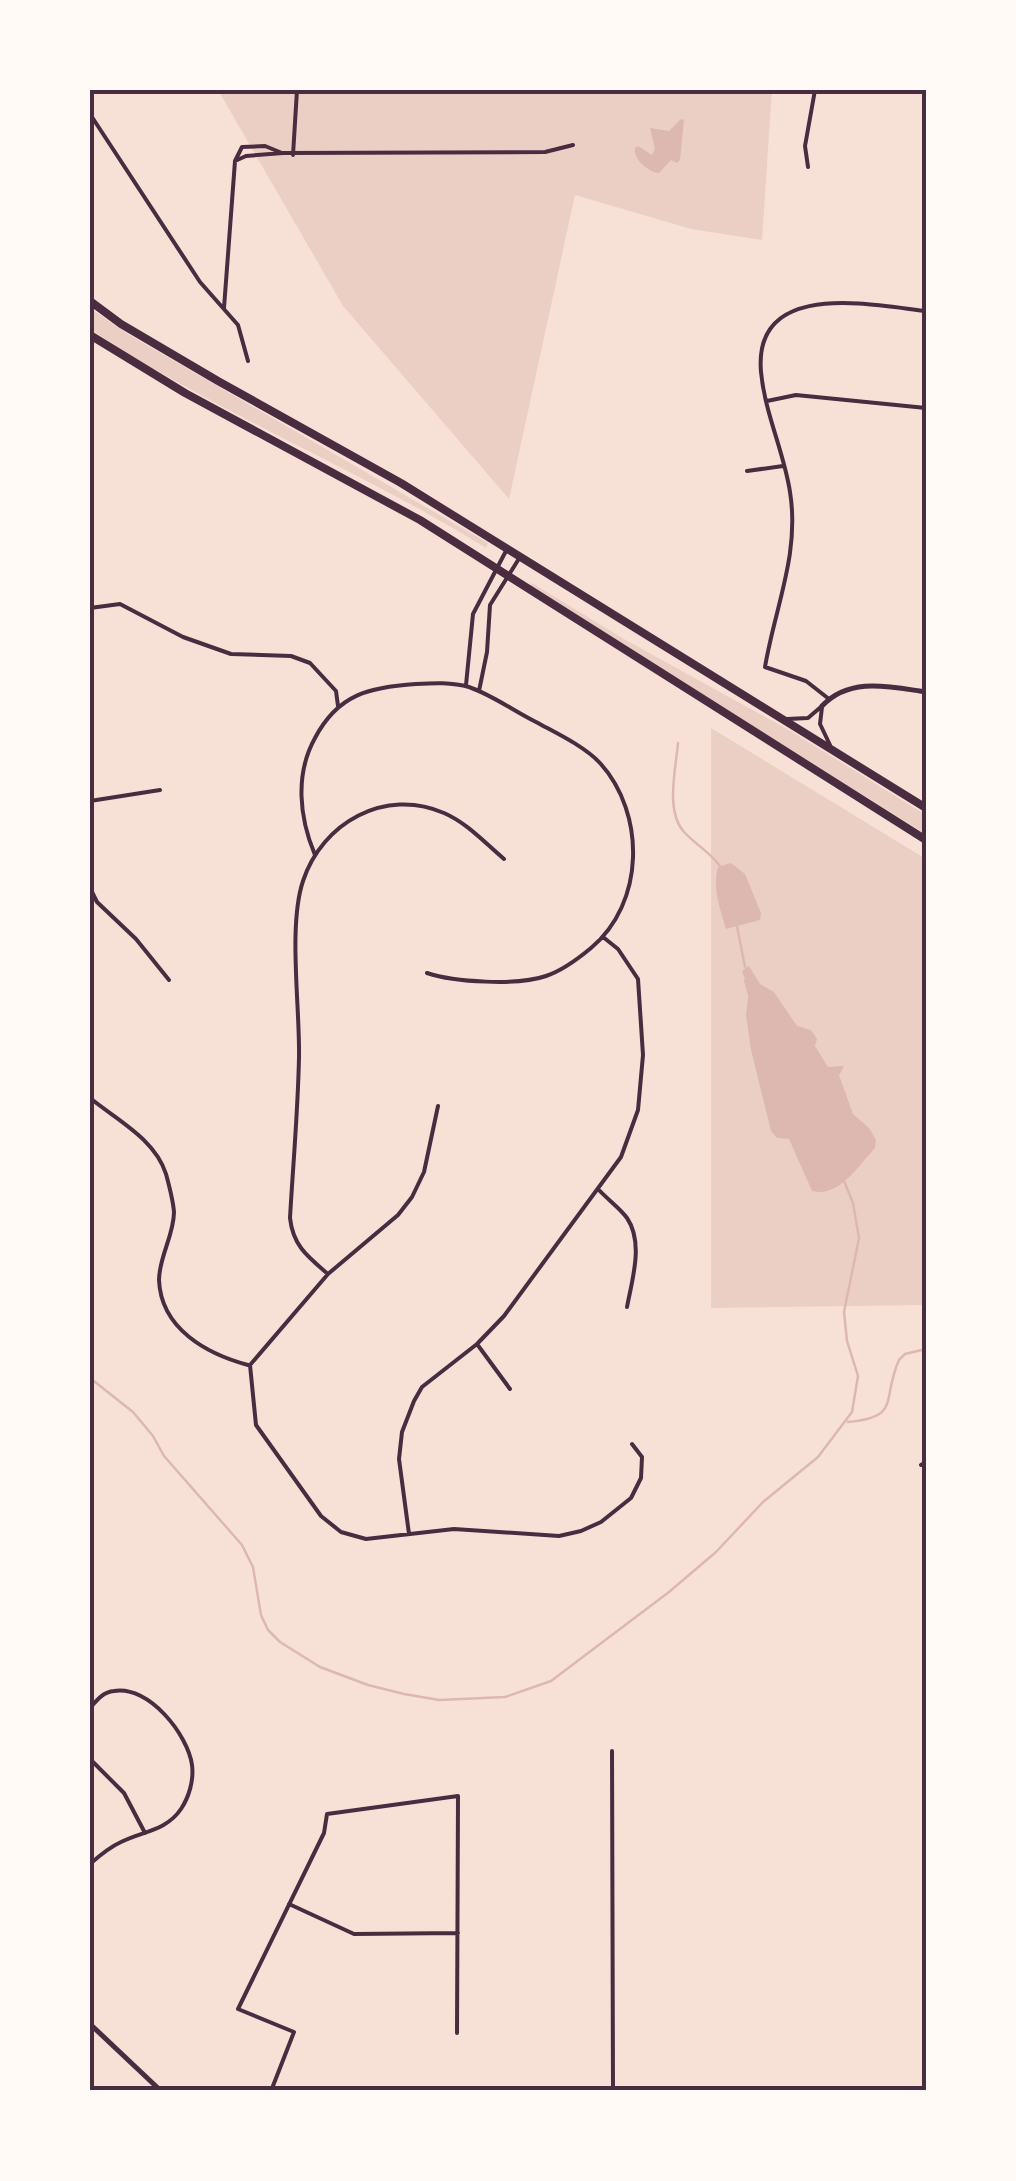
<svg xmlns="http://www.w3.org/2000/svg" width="1016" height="2181" font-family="Montserrat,sans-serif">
  <rect width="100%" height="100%" fill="#f7e1d7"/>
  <path fill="#ebcfc5" d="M218 90H772L762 240 691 229 575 195 509 499 343 306Z
    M90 308 126 333 488 543 486 548C357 468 216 413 90 329Z
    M532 583 624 639 789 730 926 815V834L529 587Z
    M711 728 926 859V1305L711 1308Z"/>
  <path fill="#dcb8b0" d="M681 119 684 120 680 160 677 163 671 160 659 173C648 172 633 159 635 148L638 146 652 155 655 149 650 128 669 131Z
    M731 863 745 874 761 913 760 920 726 929C720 908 712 889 718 867Z
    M749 966 760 984 774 992 797 1026 811 1030 817 1039 815 1046 828 1067 844 1066 839 1075 853 1114 869 1128 876 1140 875 1148C858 1166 839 1198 812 1191L789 1139 777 1138 771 1131 751 1050 746 1015 749 990 742 971Z"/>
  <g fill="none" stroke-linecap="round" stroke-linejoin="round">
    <path stroke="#dcb8b0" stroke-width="2.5" d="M678 743C676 768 665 811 684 832 696 845 710 852 720 866
      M737 926 745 967
      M745 980 750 998
      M90 1378 133 1412 153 1436 164 1456 242 1545 253 1567 261 1615 268 1630 280 1642 320 1667 368 1685 404 1694 439 1700 505 1697 551 1681 669 1592 716 1552 763 1502 818 1457 852 1412 858 1376 847 1341 844 1312 859 1238 853 1203 844 1181
      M848 1422C902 1417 881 1400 899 1360L905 1354 926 1349"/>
    <path stroke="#4a2c40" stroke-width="4" d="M90 114 200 282 238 325 248 361
      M293 155 297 90
      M235 161 246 156 283 153 545 152 573 145
      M808 167 805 146 815 90
      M224 308 235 161 242 147 265 146 282 153
      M767 401 796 395 926 408
      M747 471 783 466
      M90 608 120 604 183 637 231 654 291 656 310 663 336 691 338 706
      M466 685 473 614 507 549
      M479 691 487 652 490 605 520 557
      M829 699 806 681 765 667C775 607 800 554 790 492 784 452 765 414 761 372 753 279 871 305 926 311
      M822 707 820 724 830 745
      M787 719 808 718 822 706
      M90 801 160 790
      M315 855C299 817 295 774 315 738 338 694 370 687 416 684 433 683 452 682 469 687 492 695 514 711 536 722 556 733 584 746 600 763 646 814 645 903 591 948 579 958 561 971 546 976 517 986 454 982 427 973
      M90 888 97 902 136 939 169 980
      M90 1098C117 1120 155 1139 166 1174 169 1185 173 1200 174 1212 174 1235 159 1257 159 1280 161 1329 207 1354 248 1365
      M438 1106 424 1172 412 1197 398 1215 328 1274 250 1365 256 1425 321 1516 341 1532 366 1539 454 1529 559 1536 581 1531 601 1522 631 1498 641 1478 642 1457 632 1444
      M598 1189C607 1199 620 1208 627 1218 644 1243 632 1280 627 1307
      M328 1274C308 1257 293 1246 290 1218 293 1165 298 1111 299 1057 300 1007 288 926 303 881 322 823 385 787 444 813 467 823 485 843 504 859
      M477 1344 510 1389
      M921 1465 926 1462
      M409 1534 399 1459 402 1432 414 1401 422 1387 477 1344 504 1316 621 1157 638 1110 643 1055 638 979 618 949 603 937
      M90 1708C97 1700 103 1692 114 1691 149 1685 188 1735 192 1765 194 1780 189 1797 181 1809 166 1831 143 1831 121 1842 110 1847 99 1856 90 1864
      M612 1751 613 2091
      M90 1759 124 1793 145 1833
      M289 1904 354 1934 458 1933
      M271 2091 294 2032 238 2009 324 1833 327 1814 458 1796 457 2033"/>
    <path stroke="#4a2c40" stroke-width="5" d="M822 706C850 676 891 687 926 692
      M90 2024 161 2091"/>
    <path stroke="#4a2c40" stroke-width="8" d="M90 301 121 324 218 381 401 483 926 808
      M90 335 185 393 420 520 926 840"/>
  </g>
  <rect width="1016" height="2181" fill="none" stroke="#fffaf5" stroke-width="185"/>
  <rect x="92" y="92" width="832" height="1996" fill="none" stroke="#4a2c40" stroke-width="4"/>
</svg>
